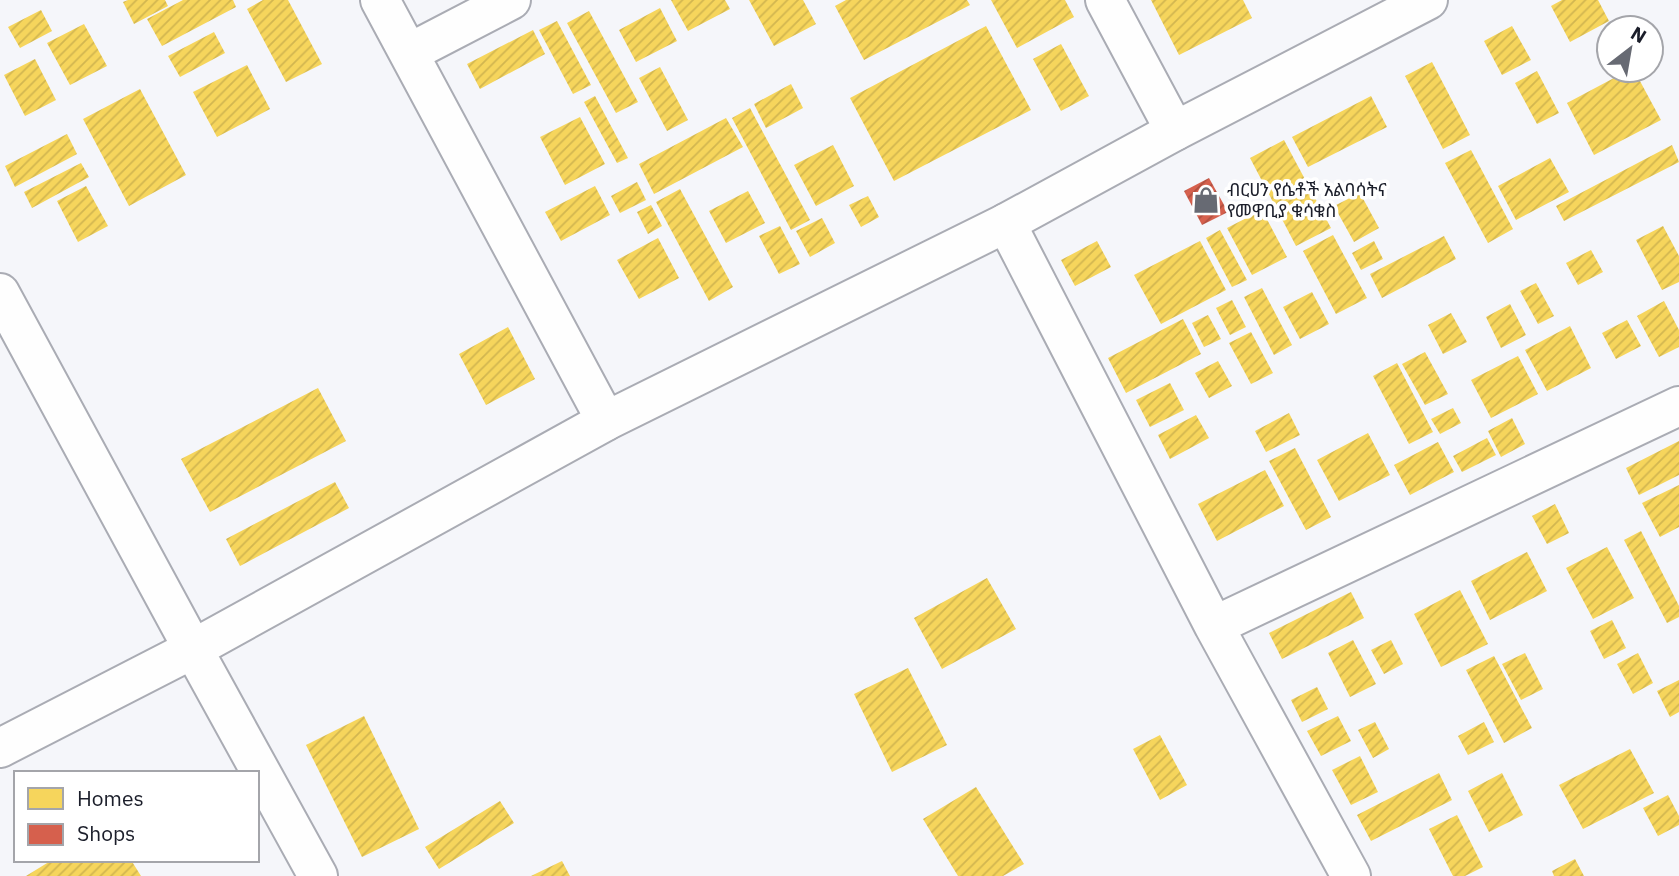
<svg xmlns="http://www.w3.org/2000/svg" width="1679" height="876" font-family="'IBM Plex Sans','Noto Sans Ethiopic',sans-serif">
  <defs>
    <pattern id="homes-hatch" width="6" height="6" patternUnits="userSpaceOnUse" patternTransform="scale(1.75)"><rect width="6" height="6" fill="#f6d55c"/><path d="M-1 1l2-2M0 6l6-6M5 7l2-2" fill="none" stroke="#d2b650"/></pattern>
    <pattern id="shops-hatch" width="6" height="6" patternUnits="userSpaceOnUse" patternTransform="scale(1.75)"><rect width="6" height="6" fill="#d6604d"/><path d="M-1 1l2-2M0 6l6-6M5 7l2-2" fill="none" stroke="#ad4f40"/></pattern>
  </defs>
  <rect width="100%" height="100%" fill="#f5f6fa"/>
  <path fill="url(#homes-hatch)" d="M128 0H165L168 6 134 24 123 2Z
    M183 0H233L236 7 162 46 147 19Z
    M263 0H288L322 64 286 82 247 9Z
    M671 0H725L730 9 688 31Z
    M749 0H803L816 24 774 46Z
    M846 0H967L970 5 864 60 835 6Z
    M991 0H1065L1074 17 1017 48Z
    M1151 0H1243L1252 18 1179 55Z
    M1562 0H1598L1609 21 1570 42 1551 6Z
    M660 8 677 41 636 62 619 30Z
    M41 10 52 31 20 48 8 27Z
    M589 11 638 102 616 113 567 23Z
    M557 21 591 85 573 94 539 30Z
    M84 24 107 66 70 85 47 43Z
    M986 26 1031 110 894 181 850 98Z
    M1512 26 1531 60 1502 75 1484 41Z
    M533 30 545 54 480 89 467 64Z
    M214 32 225 53 180 77 168 56Z
    M1061 44 1089 96 1061 111 1033 59Z
    M35 59 56 100 25 116 4 75Z
    M1432 62 1470 135 1443 149 1405 76Z
    M247 65 270 109 217 137 193 92Z
    M660 67 688 120 667 131 639 78Z
    M1629 70H1634L1661 120 1594 155 1567 103Z
    M1537 71 1559 113 1537 124 1515 83Z
    M791 84 803 108 766 128 754 104Z
    M140 89 186 175 129 206 83 119Z
    M595 96 628 158 617 163 584 102Z
    M1371 96 1387 127 1308 167 1292 137Z
    M750 108 810 220 791 230 732 118Z
    M580 117 605 164 565 185 540 137Z
    M726 118 743 147 654 194 639 164Z
    M67 134 77 154 15 187 5 166Z
    M1284 140 1331 228 1296 246 1250 158Z
    M833 145 854 186 816 206 794 165Z
    M1672 145 1679 162 1564 221 1556 206Z
    M1471 150 1513 229 1488 243 1445 163Z
    M1550 158 1569 192 1516 220 1498 186Z
    M81 163 89 177 32 208 24 192Z
    M637 182 646 200 620 213 611 196Z
    M86 186 108 226 78 242 57 201Z
    M595 186 610 215 561 241 545 212Z
    M680 189 733 287 709 301 656 202Z
    M748 191 765 223 726 243 709 211Z
    M1360 193 1379 228 1354 242 1334 206Z
    M868 196 879 217 861 227 849 205Z
    M651 205 662 226 648 234 637 212Z
    M1262 210 1287 257 1252 275 1227 228Z
    M822 218 835 243 810 257 796 231Z
    M780 226 800 264 779 274 759 236Z
    M1663 226 1679 256V282L1662 290 1636 240Z
    M1220 230 1247 280 1232 287 1206 238Z
    M1333 235 1367 298 1336 314 1303 251Z
    M1444 236 1456 259 1382 298 1370 274Z
    M658 238 679 278 639 299 617 260Z
    M1097 241 1111 267 1075 286 1061 260Z
    M1200 241 1226 290 1161 324 1134 275Z
    M1374 241 1383 259 1361 270 1352 253Z
    M1591 250 1603 272 1578 285 1566 263Z
    M1536 283 1554 316 1538 324 1520 291Z
    M1262 288 1292 345 1274 355 1244 297Z
    M1312 292 1329 324 1300 339 1283 307Z
    M1232 300 1246 327 1230 335 1216 308Z
    M1664 301 1679 330V347L1659 357 1637 316Z
    M1510 304 1526 335 1501 348 1486 317Z
    M1451 313 1467 342 1443 354 1428 325Z
    M1208 315 1221 339 1204 347 1192 323Z
    M1183 319 1201 354 1126 393 1108 358Z
    M1627 320 1641 346 1616 359 1602 333Z
    M1570 326 1591 368 1547 391 1525 350Z
    M508 327 535 379 486 405 459 354Z
    M1251 332 1273 373 1251 384 1229 343Z
    M1425 352 1448 394 1425 405 1402 364Z
    M1518 356 1538 394 1491 418 1471 380Z
    M1218 361 1232 386 1209 398 1195 373Z
    M1397 363 1433 432 1409 444 1373 376Z
    M1170 383 1184 410 1150 427 1136 400Z
    M318 388 346 441 210 512 181 459Z
    M1453 408 1461 423 1440 434 1431 419Z
    M1289 413 1300 435 1266 452 1255 431Z
    M1196 415 1209 438 1170 459 1158 435Z
    M1512 418 1525 444 1501 457 1488 431Z
    M1368 433 1390 475 1339 501 1317 460Z
    M1487 438 1496 455 1462 472 1453 456Z
    M1679 441V475L1639 495 1626 468Z
    M1438 442 1454 472 1410 495 1394 465Z
    M1295 448 1331 517 1306 530 1269 461Z
    M1265 470 1284 506 1217 541 1198 504Z
    M335 482 349 508 240 566 226 539Z
    M1679 485V527L1660 537 1642 503Z
    M1555 504 1569 533 1547 544 1532 516Z
    M1641 531 1679 606V617L1667 623 1624 540Z
    M1607 547 1634 598 1593 619 1566 568Z
    M1527 552 1547 591 1490 620 1471 581Z
    M987 578 1016 629 942 669 914 618Z
    M1460 590 1488 644 1441 667 1414 614Z
    M1351 592 1364 618 1282 659 1269 633Z
    M1612 620 1626 648 1604 659 1590 631Z
    M1353 640 1376 684 1350 697 1328 653Z
    M1391 640 1403 664 1384 674 1371 650Z
    M1525 653 1543 689 1521 700 1502 664Z
    M1638 653 1653 683 1633 694 1617 664Z
    M1494 656 1532 728 1504 743 1466 670Z
    M908 668 947 745 892 772 854 694Z
    M1679 680V712L1670 717 1657 691Z
    M1317 687 1328 709 1302 722 1291 700Z
    M364 716 419 829 362 857 306 745Z
    M1338 716 1351 741 1321 756 1307 731Z
    M1375 722 1389 749 1373 758 1358 730Z
    M1484 722 1494 742 1468 755 1458 736Z
    M1160 735 1187 785 1160 800 1133 749Z
    M1630 749 1654 793 1583 829 1559 785Z
    M1360 756 1378 792 1351 805 1332 770Z
    M1439 773 1452 800 1371 841 1357 815Z
    M1502 773 1523 815 1489 832 1468 791Z
    M976 787 1024 864 1003 876H958L923 819Z
    M1668 795 1679 816V825L1658 836 1643 808Z
    M500 801 514 823 439 869 425 847Z
    M1457 815 1483 867 1465 876H1453L1429 829Z
    M1575 859 1584 876H1554L1552 871Z
    M52 860H131L141 876H26Z
    M562 861 570 876H531Z"/>
  <path fill="url(#shops-hatch)" d="M1209 178 1228 212 1202 225 1184 191Z"/>
  <g fill="none" stroke-linecap="round" stroke-linejoin="round">
    <defs>
      <path id="minor" d="M380 0 606 421
        M1105 0 1175 131
        M409 53 511 0
        M1006 223 1214 626 1351 876
        M0 293 193 649
        M1214 626 1679 406"/>
      <path id="tertiary" d="M193 649 318 876
        M0 748 193 649 606 421 1006 223 1175 131 1428 0"/>
    </defs>
    <use href="#minor" stroke="#aaacb4" stroke-width="42"/>
    <use href="#tertiary" stroke="#aaacb4" stroke-width="42"/>
    <use href="#minor" stroke="#fefefe" stroke-width="38"/>
    <use href="#tertiary" stroke="#fefefe" stroke-width="38"/>
  </g>
  <defs>
    <symbol id="shop-bare" viewBox="-9 -9 18 18"><path d="M-5-2.5h2.3a2.7 3.5 0 0 1 5.4 0H5L5.5 6h-11ZM-1.5-2.5h3a1.5 2.3 0 0 0-3 0Z" fill="#676a73" stroke="#fff" stroke-width="2.5" paint-order="stroke"/></symbol>
  </defs>
  <g fill-rule="evenodd">
    <use href="#shop-bare" x="1187" y="181" width="38" height="38"/>
  </g>
  <g text-anchor="middle" stroke-width="7" stroke-linejoin="round" paint-order="stroke">
    <g font-size="18" fill="#1b1e2a" stroke="#fff" text-anchor="start">
      <text x="1227" y="196">ብርሀን የሴቶች አልባሳትና<tspan x="1227" dy="21">የመዋቢያ ቁሳቁስ</tspan></text>
    </g>
  </g>
  <rect x="14" y="771" width="245" height="91" fill="#ffffff" stroke="#a4a5aa" stroke-width="2"/>
  <rect x="28" y="788" width="35" height="21" fill="#f6d55c" stroke="#a4a5aa" stroke-width="2"/>
  <text x="77" y="806" font-size="21" fill="#1b1e2a">Homes</text>
  <rect x="28" y="824" width="35" height="21" fill="#d6604d" stroke="#a4a5aa" stroke-width="2"/>
  <text x="77" y="841" font-size="21" fill="#1b1e2a">Shops</text>
  <g transform="translate(1630 49) rotate(31)"><circle r="33" fill="#ffffff" stroke="#a4a5aa" stroke-width="2"/>
  <path d="M0-5L12 26L0 18L-12 26Z" fill="#676a73"/>
  <text y="-10" font-size="19" font-weight="bold" text-anchor="middle" fill="#1b1e2a">N</text>
  </g>
</svg>
